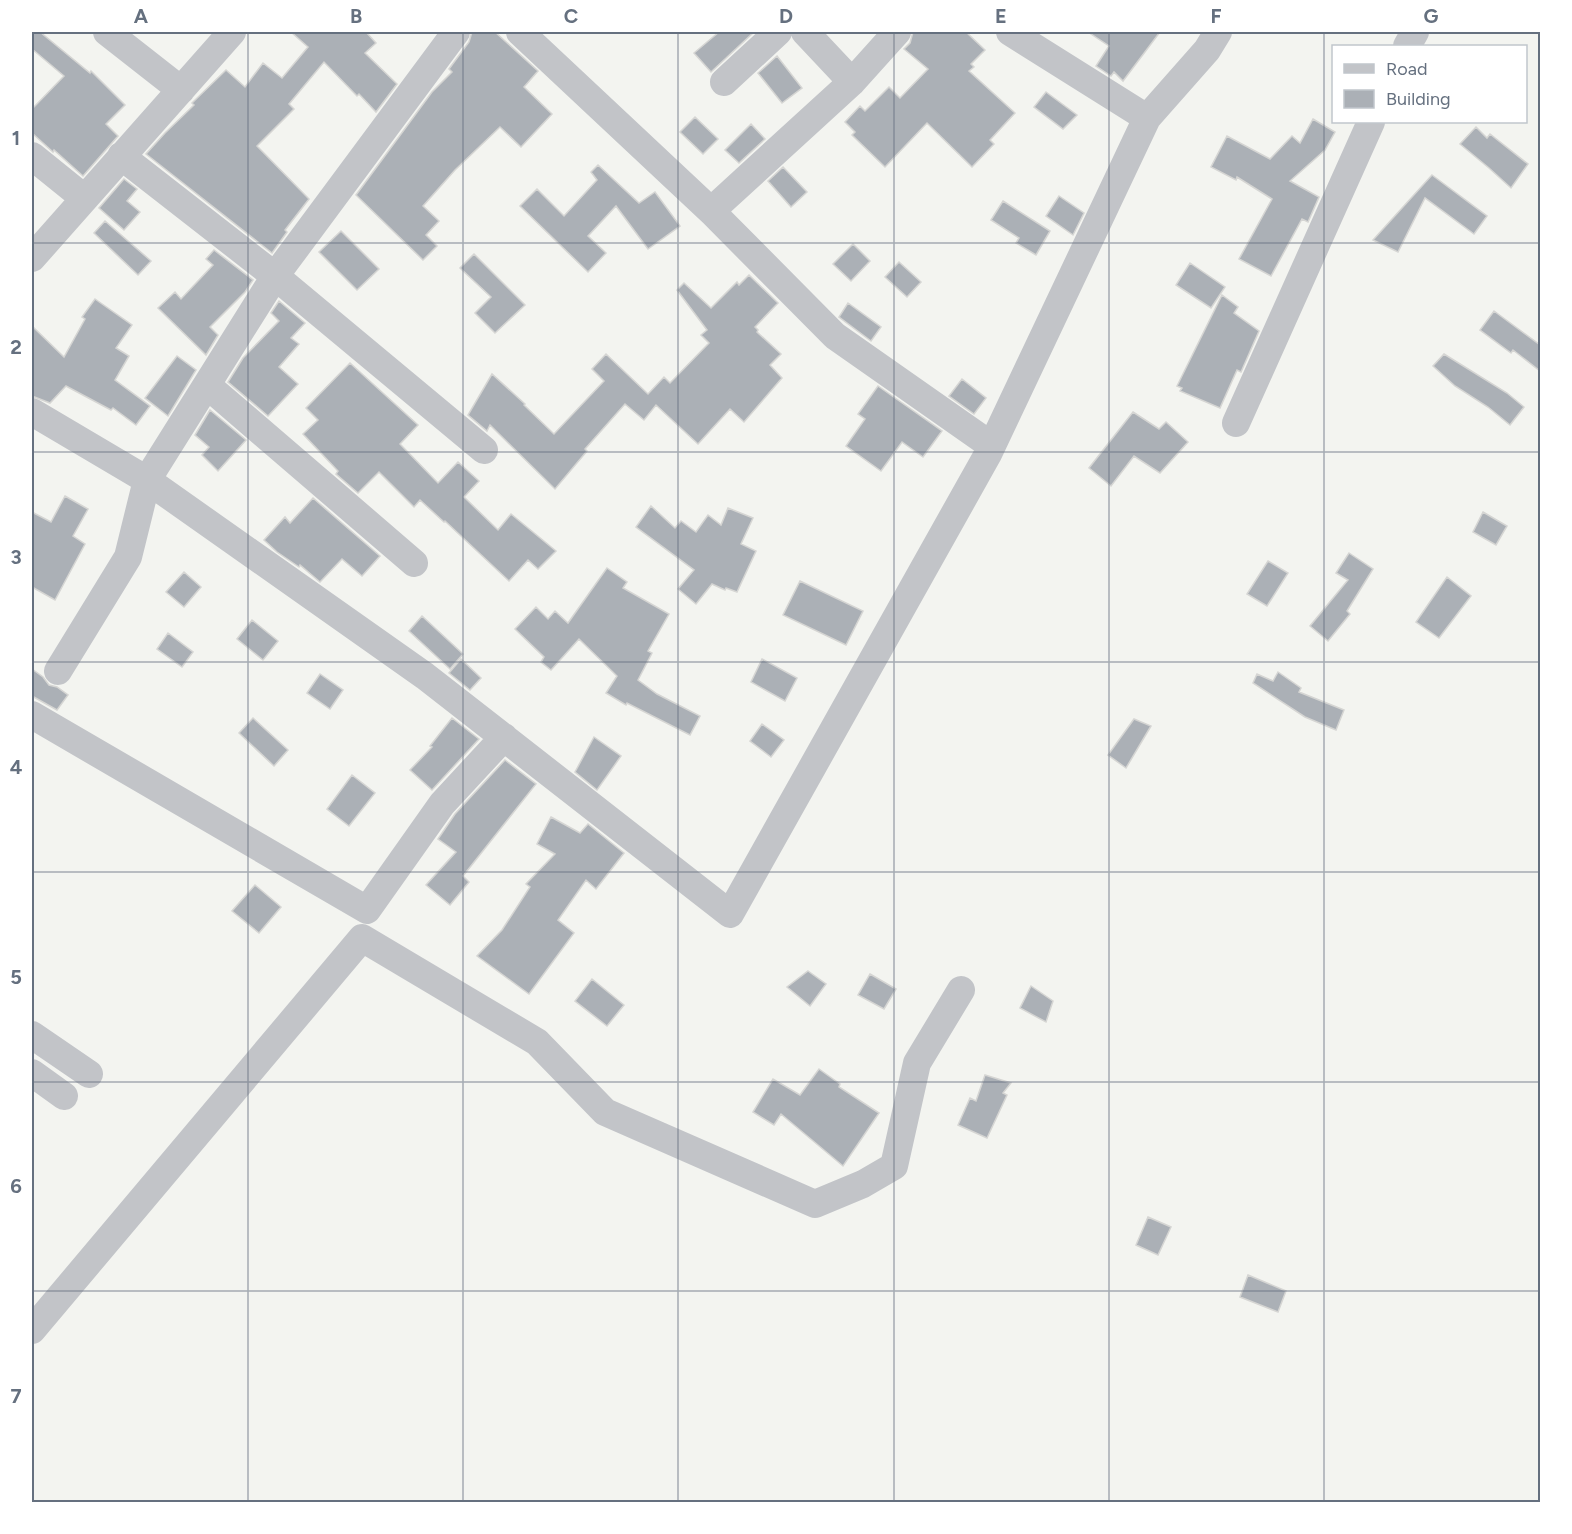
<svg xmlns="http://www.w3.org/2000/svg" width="1572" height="1534" font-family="Figtree,sans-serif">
  <rect width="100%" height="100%" fill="#f3f4f0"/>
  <path fill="#abb0b6" stroke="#d5d5d3" stroke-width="1.5" d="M32 32H40L90 73 91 71 125 105 106 124 118 136 83 176 54 150 53 152 32 133V109L64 76 32 49Z
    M291 32H366L376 43 365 53 397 84 376 112 359 94 357 96 324 62 289 104 294 109 257 146 309 199 285 230 287 232 272 253 146 154 165 133 194 105 192 103 226 70 245 87 263 63 282 78 308 47Z
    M472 32H495L538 71 524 87 552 114 521 147 500 127 455 170 423 206 439 221 426 235 437 246 423 260 356 195 432 92 452 72 449 69 469 42Z
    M719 32H754L711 72 694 53Z
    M913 32H966L985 50 971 64 974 67 969 71 1015 113 990 140 994 144 972 167 927 123 885 167 852 135 855 132 845 122 860 106 865 111 889 87 900 98 928 69 904 49 910 43Z
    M1088 32H1160L1123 81 1114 72 1111 76 1096 66 1109 46Z
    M777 56 802 88 782 103 758 73Z
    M1046 92 1077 115 1063 129 1034 107Z
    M695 117 718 139 703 154 680 132Z
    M1313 119 1335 132 1325 150 1290 181 1319 197 1308 222 1302 219 1271 276 1239 259 1272 199 1237 177 1236 180 1211 167 1227 136 1270 159 1292 136 1300 143Z
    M751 124 765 139 739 163 725 150Z
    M1476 127 1487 138 1490 134 1528 164 1511 188 1489 168 1460 144Z
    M598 165 639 203 655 192 680 226 648 249 616 206 588 236 606 253 588 272 520 206 537 189 564 216 597 180 591 172Z
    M783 167 807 192 791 207 768 181Z
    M1432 175 1487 216 1474 234 1425 198 1398 252 1373 240Z
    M124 179 137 189 127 201 140 212 124 230 99 208Z
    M1059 196 1084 213 1073 235 1046 216Z
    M1003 201 1050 231 1036 255 1016 243 1019 238 991 220Z
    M105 221 151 261 138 275 94 233Z
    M341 231 379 269 357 290 319 252Z
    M853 244 870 261 851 281 833 264Z
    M214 250 253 280 245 292 210 327 218 335 206 355 158 308 175 292 181 299 213 265 206 259Z
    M474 254 525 305 495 333 475 313 491 297 460 268Z
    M899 262 921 282 907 297 885 277Z
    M1190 263 1225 287 1211 308 1176 285Z
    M749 275 778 303 755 327 758 330 757 332 781 354 770 365 782 378 744 422 730 409 698 444 656 405 644 420 625 404 585 449 587 451 555 489 490 425 487 431 468 415 492 374 525 404 524 405 554 434 604 381 592 369 606 354 648 394 664 377 670 383 709 343 701 335 707 330 677 290 684 283 711 308 737 282 739 285Z
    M1222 295 1238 307 1234 313 1259 331 1241 372 1237 370 1220 408 1180 391 1182 388 1177 386Z
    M95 299 132 325 116 348 129 356 115 380 150 406 136 425 113 408 111 410 66 386 50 403 32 396V326L64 357 85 319 82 317Z
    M279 301 305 323 291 338 299 344 279 367 298 384 268 416 228 382 243 358 279 321 271 313Z
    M848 303 881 327 871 341 839 317Z
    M1494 311 1540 345V371L1513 350 1511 353 1480 330Z
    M1444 354 1507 393 1524 407 1510 425 1488 407 1455 386 1433 366Z
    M177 356 196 370 168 416 145 398Z
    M350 363 418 425 400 444 438 483 458 462 479 481 464 497 498 530 511 514 556 551 538 569 528 560 509 581 445 521 444 522 420 500 414 507 379 472 358 493 336 474 338 471 303 434 318 420 306 408Z
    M962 379 986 398 974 414 949 396Z
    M878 386 942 431 923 457 902 442 881 471 846 446 865 419 858 414Z
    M210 410 246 440 218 471 202 455 209 447 195 435Z
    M1133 412 1159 429 1166 422 1188 442 1160 473 1134 456 1111 486 1089 468Z
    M65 496 88 509 73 536 85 544 55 600 32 587V512L51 522Z
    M313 498 380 556 362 576 342 559 320 582 300 565 299 567 277 552 264 540 285 517 290 523Z
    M651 506 675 528 681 521 696 532 708 515 721 525 728 508 753 518 741 544 756 551 737 592 726 588 725 590 712 584 696 604 678 589 694 570 636 527Z
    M1483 512 1507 526 1496 545 1473 532Z
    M1349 553 1373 569 1347 611 1350 614 1328 641 1310 626 1348 580 1336 573Z
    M1268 561 1288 573 1267 606 1247 594Z
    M607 568 627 582 623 588 669 614 648 651 652 653 638 680 657 694 700 716 690 735 627 703 626 705 606 693 617 676 579 639 551 670 541 662 544 657 515 629 536 607 548 619 555 611 568 623Z
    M184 572 201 587 184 607 166 592Z
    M1447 577 1471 596 1439 638 1416 622Z
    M800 581 863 611 846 645 783 615Z
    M422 616 463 654 450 669 409 631Z
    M252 620 278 641 263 660 237 639Z
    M168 633 193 652 182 667 157 649Z
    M461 659 481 678 470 690 449 673Z
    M762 659 797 678 785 701 751 682Z
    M32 669 43 677 49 685 57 687 68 695 57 710 32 696Z
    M1278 672 1301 688 1299 692 1344 710 1336 730 1305 717 1253 683 1257 674 1273 681Z
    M320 674 343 690 330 709 307 693Z
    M253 718 288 750 274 766 239 733Z
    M452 718 479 739 432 790 410 770 432 747 430 746Z
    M1134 719 1151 726 1126 768 1108 755Z
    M762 724 784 740 771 757 750 741Z
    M594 737 621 756 597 790 575 772Z
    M505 760 536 784 463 876 469 882 450 905 426 885 456 852 438 839 455 814Z
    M352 775 375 793 349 826 327 809Z
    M551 817 580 833 588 824 624 853 596 889 586 880 558 920 574 933 529 994 477 956 502 930 530 887 526 884 555 854 537 844Z
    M255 885 281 907 259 933 232 911Z
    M808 971 826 984 810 1006 787 987Z
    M870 974 896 989 884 1009 858 995Z
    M592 979 624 1005 607 1026 575 1001Z
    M1031 986 1053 1001 1046 1022 1020 1008Z
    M819 1069 840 1084 839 1087 879 1113 843 1166 781 1114 774 1125 753 1112 773 1079 800 1095Z
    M985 1075 1011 1083 1003 1093 1007 1095 987 1138 958 1125 970 1098 976 1101Z
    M1148 1217 1171 1227 1158 1255 1136 1245Z
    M1248 1275 1286 1291 1278 1312 1240 1297Z"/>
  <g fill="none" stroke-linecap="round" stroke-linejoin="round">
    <path stroke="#c2c4c8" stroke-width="28" d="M107 32 181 90
      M456 32 275 276 484 450
      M520 32 711 211 835 336 992 446
      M805 32 852 82
      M1010 32 1147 118 1207 50 1218 32
      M1407 46 1415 32
      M724 82 778 32
      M32 156 84 198
      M711 211 852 82 897 32
      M32 258 232 32
      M208 386 414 563
      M32 412 147 480 425 676 730 914 988 454 1147 118
      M1236 423 1371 122
      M58 671 128 557 147 480 275 276 121 156
      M32 715 367 910 442 804 504 737
      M32 1035 89 1074
      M32 1073 64 1096
      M32 1330 362 938 537 1042 605 1112 815 1204 863 1184 894 1166 917 1063 961 990"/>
  </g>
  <path fill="none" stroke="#65707f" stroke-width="1.5" stroke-opacity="0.55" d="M248 32V1502M463 32V1502M678 32V1502M894 32V1502M1109 32V1502M1324 32V1502M32 243H1540M32 452H1540M32 662H1540M32 872H1540M32 1082H1540M32 1291H1540"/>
  <rect width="1572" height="1534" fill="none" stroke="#ffffff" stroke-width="66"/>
  <rect x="1332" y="45" width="195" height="78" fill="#ffffff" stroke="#c1c6cc" stroke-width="1.5"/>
  <rect x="1344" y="64" width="30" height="9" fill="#c2c4c8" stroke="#c1c6cc" stroke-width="1.5"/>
  <text x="1386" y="75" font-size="18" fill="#65707f">Road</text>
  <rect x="1344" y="90" width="30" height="18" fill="#abb0b6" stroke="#c1c6cc" stroke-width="1.5"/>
  <text x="1386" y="105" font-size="18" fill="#65707f">Building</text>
  <rect x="33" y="33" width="1506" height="1468" fill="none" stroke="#65707f" stroke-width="2"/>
  <g font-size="20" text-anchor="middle" font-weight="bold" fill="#65707f">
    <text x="141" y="23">A</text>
    <text x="356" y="23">B</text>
    <text x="571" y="23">C</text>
    <text x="786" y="23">D</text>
    <text x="1001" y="23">E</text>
    <text x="1216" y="23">F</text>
    <text x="1431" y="23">G</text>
    <text x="16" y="145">1</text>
    <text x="16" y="354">2</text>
    <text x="16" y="564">3</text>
    <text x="16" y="774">4</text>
    <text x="16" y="984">5</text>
    <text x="16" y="1193">6</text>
    <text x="16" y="1403">7</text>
  </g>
</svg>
